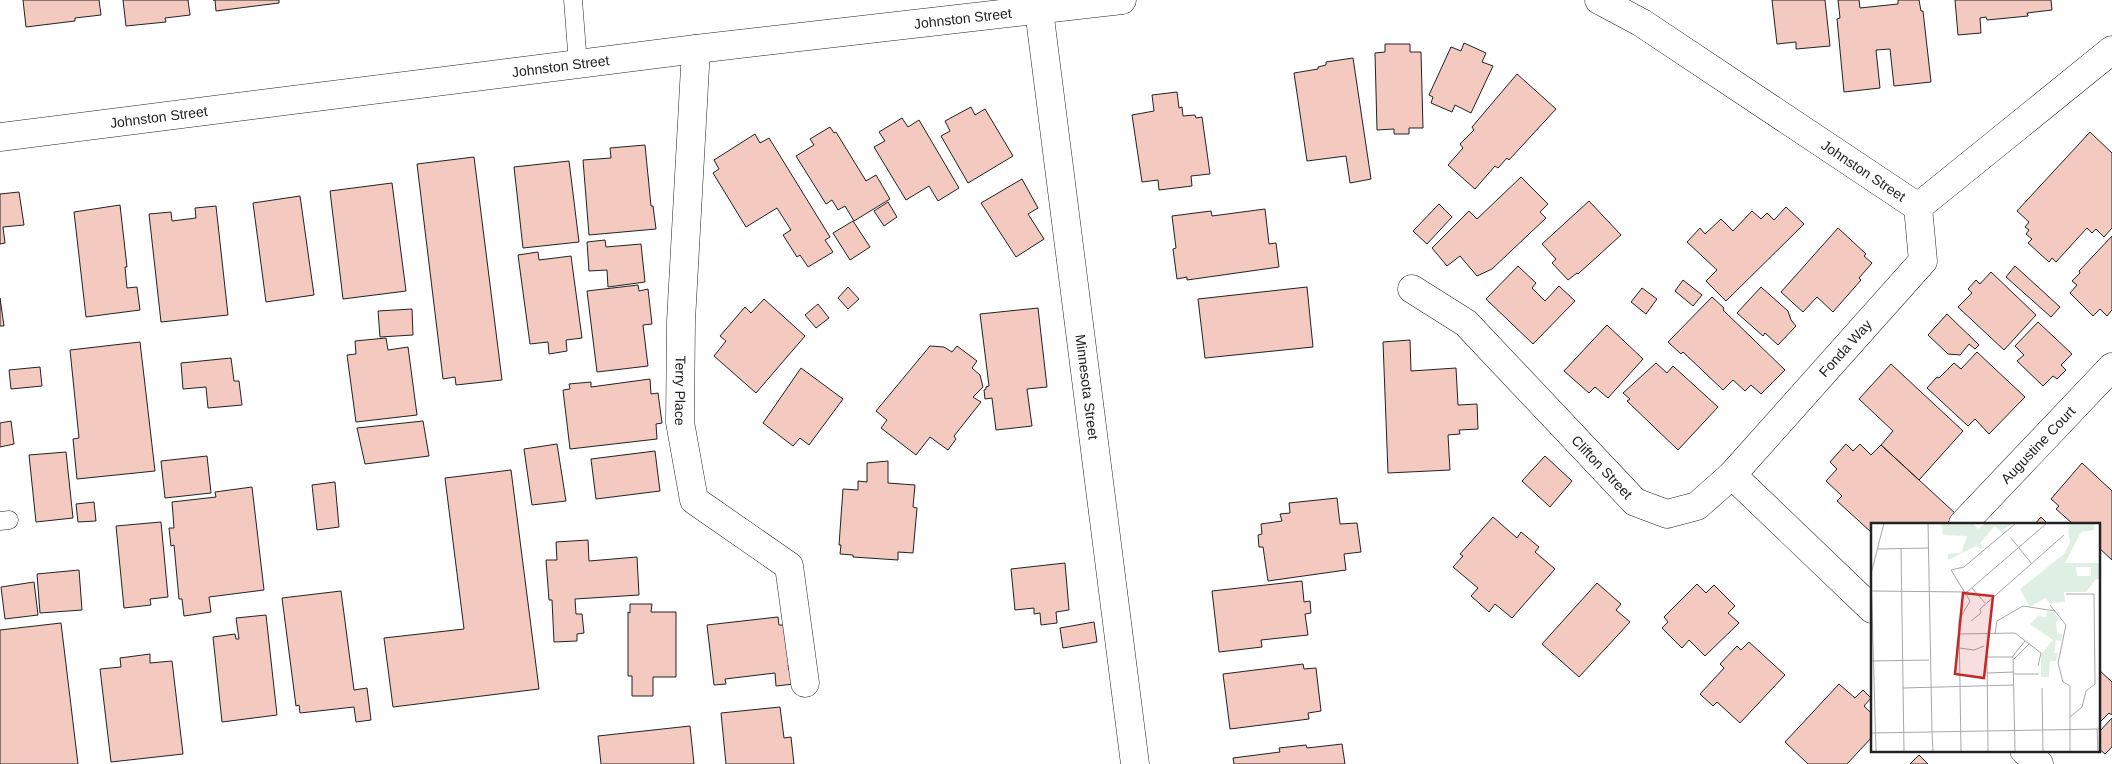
<svg xmlns="http://www.w3.org/2000/svg" width="2112" height="764" font-family="Arial,sans-serif">
  <rect width="100%" height="100%" fill="#fff"/>
  <path fill="#f3c9c0" stroke="#222" d="M23 0H99L101 15 75 18V21L26 27Z
    M123 0H188L190 15 165 18 166 22 126 26Z
    M213 0H279V3L216 11 215 0Z
    M1772 0H1825L1830 46 1796 49V42L1777 44Z
    M1838 0H1859L1860 8 1898 4V0H1919L1921 11H1923L1931 82 1894 86 1890 49 1876 50 1880 88 1844 92 1837 19 1840 18Z
    M1955 0H2051L2052 10 2027 13 2028 16 1987 20 1986 17 1980 18 1981 33 1958 35Z
    M1464 43 1486 53 1482 62 1493 66 1471 113 1455 105 1452 112 1431 103 1433 97 1429 95 1451 47 1461 51Z
    M1385 44H1410V52H1421L1423 128H1409V134H1394V129L1377 130 1375 53 1385 52Z
    M1353 58 1371 179 1350 183 1346 156 1307 161 1294 73 1318 69V67L1326 65V62Z
    M1517 74 1556 109 1509 160 1507 158 1498 168 1495 166 1475 189 1448 165 1463 148 1460 144 1474 130 1472 127Z
    M1177 92 1179 108 1182 107 1183 116 1195 115 1196 118 1202 117 1210 174 1191 176 1192 186 1159 190 1158 180 1142 182 1132 115 1154 111 1152 95Z
    M971 107 975 115 985 109 1013 156 968 183 941 136 950 131 945 121Z
    M902 118 908 127 919 120 959 188 938 201 929 186 906 200 874 147 885 141 879 132Z
    M830 127 834 133 836 132 866 181 876 175 890 199 854 221 845 206 838 210 832 200 826 204 796 156 814 145 810 139Z
    M2090 132 2112 153V228L2104 237 2096 229 2092 233 2087 228 2056 262 2052 258 2049 262 2028 243 2032 239 2026 234 2029 230 2025 227 2029 222 2017 211Z
    M755 134 760 143 769 138 830 237 825 240 833 252 808 267 800 255 797 257 783 235 791 230 777 208 746 227 713 173 719 169 714 160Z
    M645 145 651 206H653L656 229 589 235 583 160 611 158 610 148Z
    M474 157 502 380 456 385 455 377 443 379 417 164Z
    M569 161 579 242 523 248 514 167Z
    M1521 177 1548 204 1540 212 1546 218 1492 269 1477 276 1460 256 1447 266 1432 248 1469 211 1477 219Z
    M1022 179 1038 208 1028 214 1044 239 1016 257 981 203Z
    M392 183 406 291 343 299 330 191Z
    M19 192 24 225 3 227 5 243 0 244V194Z
    M300 196 314 295 266 302 253 203Z
    M1589 201 1621 235 1578 274 1577 273 1568 280 1552 263 1556 259 1542 244Z
    M888 202 897 217 884 226 874 211Z
    M1439 204 1452 217 1427 244 1413 231Z
    M120 205 127 267H125L127 288 137 287 140 310 86 317 74 212Z
    M216 206 228 315 161 322 149 214 171 212 172 221 196 218 195 208Z
    M1786 207 1804 224 1726 301 1706 281 1717 270 1687 242 1700 228 1705 234 1721 219 1733 231 1752 211 1761 219 1767 213 1774 220Z
    M1265 209 1269 244 1276 243 1279 267 1187 280V277L1177 279 1173 249 1176 248 1172 216 1211 211 1212 216Z
    M853 221 870 247 850 260 833 233Z
    M1838 228 1866 254 1864 256 1872 263 1859 278 1861 280 1833 312 1817 297 1803 312 1781 292Z
    M2112 236V310L2107 316 2100 309 2093 316 2070 293 2077 285 2072 281 2080 273 2079 271Z
    M605 240 606 247 641 244 645 282 608 287 607 270 589 271 587 242Z
    M538 252 539 260 571 256 582 338 566 340 567 351 549 354 548 342 530 344 518 255Z
    M1518 266 1536 283 1532 288 1545 301 1559 286 1575 301 1533 344 1486 299Z
    M2015 266 2060 307 2051 317 2006 277Z
    M1991 272 2036 315 2004 350 1958 307 1972 293 1968 289 1976 280 1980 284Z
    M1683 280 1702 295 1693 306 1675 291Z
    M638 285 639 291 648 289 652 324 643 325 648 366 597 372 587 291Z
    M848 287 859 299 848 309 838 298Z
    M1307 287 1313 347 1205 358 1198 299Z
    M1761 287 1788 311 1791 320 1796 326 1778 345 1765 333 1763 336 1737 313Z
    M1642 288 1657 299 1646 314 1631 302Z
    M1712 297 1724 308 1723 310 1785 370 1761 394 1751 385 1745 391 1733 380 1723 390 1683 352 1681 354 1668 342Z
    M0 298 4 326H0Z
    M764 299 805 336 756 393 714 356 726 341 720 336 745 307 751 313Z
    M818 304 829 318 816 328 805 315Z
    M1038 308 1047 387 1027 389 1032 426 996 430 992 398 985 399 984 390 986 389V387L989 386 980 314Z
    M412 309 413 335 380 337 378 311Z
    M1947 314 1979 345 1975 349 1969 344 1960 355 1948 354 1928 335Z
    M2038 322 2072 354 2061 365 2066 370 2057 379 2053 376 2043 386 2017 361 2024 355 2015 346Z
    M1607 325 1643 359 1608 398 1595 387 1589 393 1564 371Z
    M386 338 388 350 408 347 417 415 356 422 347 355 356 354 355 341Z
    M1410 340 1411 371 1456 368 1458 405 1477 404 1478 429 1459 430 1460 434 1448 435 1450 470 1388 473 1383 342Z
    M140 342 155 471 77 479 73 439 79 438 70 350Z
    M930 346 944 347 952 352 957 346 977 361 972 368 980 375 983 387 973 397 981 402 954 436 956 439 948 450 930 437 916 455 881 428 887 420 876 411Z
    M1977 352 2025 397 1989 434 1975 419 1968 426 1927 388 1937 377 1939 378 1954 363 1961 369Z
    M231 358 234 381H239L242 405 208 408 206 387 183 389 181 363Z
    M1656 363 1667 373 1673 366 1718 407 1678 450 1627 401 1630 399 1623 393Z
    M1891 364 1963 431 1919 480 1881 445 1893 431 1859 399Z
    M40 367 42 386 11 389 9 370Z
    M801 368 843 399 809 445 800 438 793 446 763 423Z
    M650 379 651 394 658 393 662 423 656 424 657 439 570 449 563 390 570 389 569 384 591 382V387Z
    M11 421 14 444 0 447V423Z
    M423 421 429 456 365 464 357 428Z
    M557 444 566 501 532 505 524 449Z
    M1846 444 1853 451 1860 444 1871 455 1881 445 1956 514 1946 524H1872V533L1837 501 1842 496 1826 481 1837 469 1830 462Z
    M655 451 660 491 596 499 591 459Z
    M66 452 73 518 36 522 29 455Z
    M207 456 211 493 165 498 161 461Z
    M1545 456 1572 481 1550 507 1522 481Z
    M888 461V483L915 485 913 507 917 508 913 553 898 552V560L853 557V555L840 554 841 545H839L843 489 858 490V481L867 482V463Z
    M2082 463 2112 491V560L2098 547V524H2073L2056 509 2059 506 2051 499Z
    M511 470 539 689 393 707 384 638 464 629 445 478Z
    M335 482 339 527 317 530 312 485Z
    M252 487 264 590 209 597 211 612 184 616 182 599H179L174 545 171 546 169 528H174L172 502 216 497 215 492Z
    M1337 498 1340 524 1357 523 1361 552 1344 554 1346 570 1268 581 1263 547H1259L1258 535 1262 534 1261 524 1282 521 1280 514 1290 513 1289 503Z
    M94 502 96 521 78 522 76 504Z
    M1493 517 1517 538 1521 532 1539 547 1535 552 1555 569 1512 618 1495 604 1489 612 1471 596 1478 588 1453 567 1463 556 1460 554Z
    M2041 517 2048 524H2035Z
    M161 522 168 597 150 599 151 605 124 608 116 526Z
    M588 540 589 561 637 557 639 595 575 599 576 614H582L584 633 577 634V641L554 642 552 600H549L546 560H557L556 542Z
    M1065 563 1069 610 1056 612 1057 623 1041 625 1040 613 1034 614V608L1015 610 1011 569Z
    M79 570 82 610 40 613 37 574Z
    M1302 581 1304 602 1310 601 1311 613 1305 614 1308 635 1261 640 1262 647 1219 652 1212 591Z
    M34 582 38 615 5 619 1 587Z
    M1597 583 1621 604 1616 610 1630 622 1579 677 1542 644Z
    M1697 584 1706 593 1714 585 1735 606 1728 613 1739 623 1705 656 1689 640 1682 648 1662 628 1668 622 1664 617Z
    M341 591 354 690 367 688 371 720 356 722 354 707 300 713 299 705 296 706 282 598Z
    M630 604H652L651 612H676V677H653V696H632V676H628V612L630 613Z
    M266 615 277 715 222 722 213 637 235 634 236 639H239L236 618Z
    M778 617 779 625H786L791 665H788L789 670H793L794 684 776 686 775 673 725 679 726 684 714 685 707 625Z
    M1094 622 1097 642 1063 648 1060 628Z
    M61 623 78 764H0V630Z
    M1749 642 1785 675 1740 723 1717 702 1713 706 1700 694 1724 668 1720 664 1737 646 1741 650Z
    M150 654V663L172 661 183 754 111 762 100 669 121 667 120 658Z
    M1303 664 1304 669 1316 668 1321 711 1308 713 1309 719 1230 729 1223 674Z
    M2098 669 2112 682V715L2109 713 2098 724Z
    M1839 684 1855 698 1863 690 1871 698 1864 706 1872 714V737L1847 764H1808L1785 742Z
    M780 707 784 738 791 737 794 764H726L721 713Z
    M2112 718V747L2105 754 2098 748V733Z
    M690 726 694 764H601L598 736Z
    M1342 744 1345 764H1234L1233 758 1280 752 1279 748 1306 745 1307 748Z
    M1919 755 1928 764H1910Z"/>
  <g fill="none" stroke-linecap="round" stroke-linejoin="round">
    <defs>
      <path id="service" d="M573 0 578 64
        M0 521 9 520"/>
      <g id="minor">
        <path id="s1" d="M1599 0 1642 23 1918 207 2112 50"/>
        <path id="s2" d="M1039 10 1135 764"/>
        <path id="s3" d="M696 49 681 321 680 422 694 500 789 566 805 683"/>
        <path id="s4" d="M0 137 696 49 1122 0"/>
        <path id="s5" d="M1412 289 1466 323 1635 502 1667 514 1697 506 1732 475 1923 261 1918 207"/>
        <path d="M1732 475 1872 609"/>
        <path id="s6" d="M1963 524 2112 367"/>
        <path d="M2024 750 2039 764"/>
      </g>
    </defs>
    <use href="#service" stroke="#222" stroke-width="19"/>
    <use href="#minor" stroke="#222" stroke-width="29"/>
    <use href="#service" stroke="#fff" stroke-width="18"/>
    <use href="#minor" stroke="#fff" stroke-width="28"/>
  </g>
  <g text-anchor="middle" stroke-width="4" stroke-linejoin="round" paint-order="stroke">
    <g font-size="14" fill="#222" stroke="#fff">
      <text dy="5" stroke="none"><textPath href="#s4" startOffset="970">Johnston Street</textPath></text>
      <text dy="5" stroke="none"><textPath href="#s4" startOffset="565">Johnston Street</textPath></text>
      <text dy="5" stroke="none"><textPath href="#s4" startOffset="160">Johnston Street</textPath></text>
      <text dy="5" stroke="none"><textPath href="#s1" startOffset="315">Johnston Street</textPath></text>
      <text dy="5" stroke="none"><textPath href="#s5" startOffset="592">Fonda Way</textPath></text>
      <text dy="5" stroke="none"><textPath href="#s2" startOffset="380">Minnesota Street</textPath></text>
      <text dy="5" stroke="none"><textPath href="#s3" startOffset="342">Terry Place</textPath></text>
      <text dy="5" stroke="none"><textPath href="#s6" startOffset="109">Augustine Court</textPath></text>
      <text dy="5" stroke="none"><textPath href="#s5" startOffset="262">Clifton Street</textPath></text>
    </g>
  </g>
  <g transform="translate(1871 523)">
    <rect width="229" height="229" fill="#fff"/>
    <path d="M70 0H102L107 6 115 0H141L130 9 124 3 109 20 112 24 109 26 105 23 77 37V31L90 30 96 13 72 12ZM200 0H229L223 1V7L210 9 194 40H229V56H225L215 69H193L194 79 178 80 174 75 159 84 149 66 193 31 199 19 197 8ZM205 44H220V53H206ZM176 88 182 89 188 96 185 99 186 110 191 112 190 118 185 117 183 130H187L185 138H179L178 154H170V131L182 117 159 101 167 93 175 94Z" fill="#e0efe3" fill-rule="evenodd"/>
    <path fill="none" stroke="#a7a7a7" stroke-width="1" d="M57 0 61 209M140 15 161 41M7 26 57 25M30 26 33 228M0 50 5 228M0 51 13 0M101 65 114 80M0 68 96 69 176 0M195 71H223L224 161 215 168 211 184 199 194M179 82 195 102 187 140 192 159 199 163V228M100 98 110 90 109 86 193 12M88 111 144 110 170 130 167 143M124 111 126 98 152 83 184 88M88 125 103 127 113 123M143 136 158 121M0 138 58 137M116 150 143 149M143 151H168M32 165 143 162M171 165 172 228M226 206 227 228M61 209 62 228M0 210 229 206M90 228 88 97 99 78 80 47 93 44 145 0M117 228 116 134H142M144 228 142 133 154 118"/>
    <path fill="#c62828" fill-opacity="0.15" stroke="#c62828" stroke-width="2.5" d="M92 70 122 73 113 155 84 151Z"/>
    <rect width="229" height="229" fill="none" stroke="#222" stroke-width="2.5"/>
  </g>
</svg>
